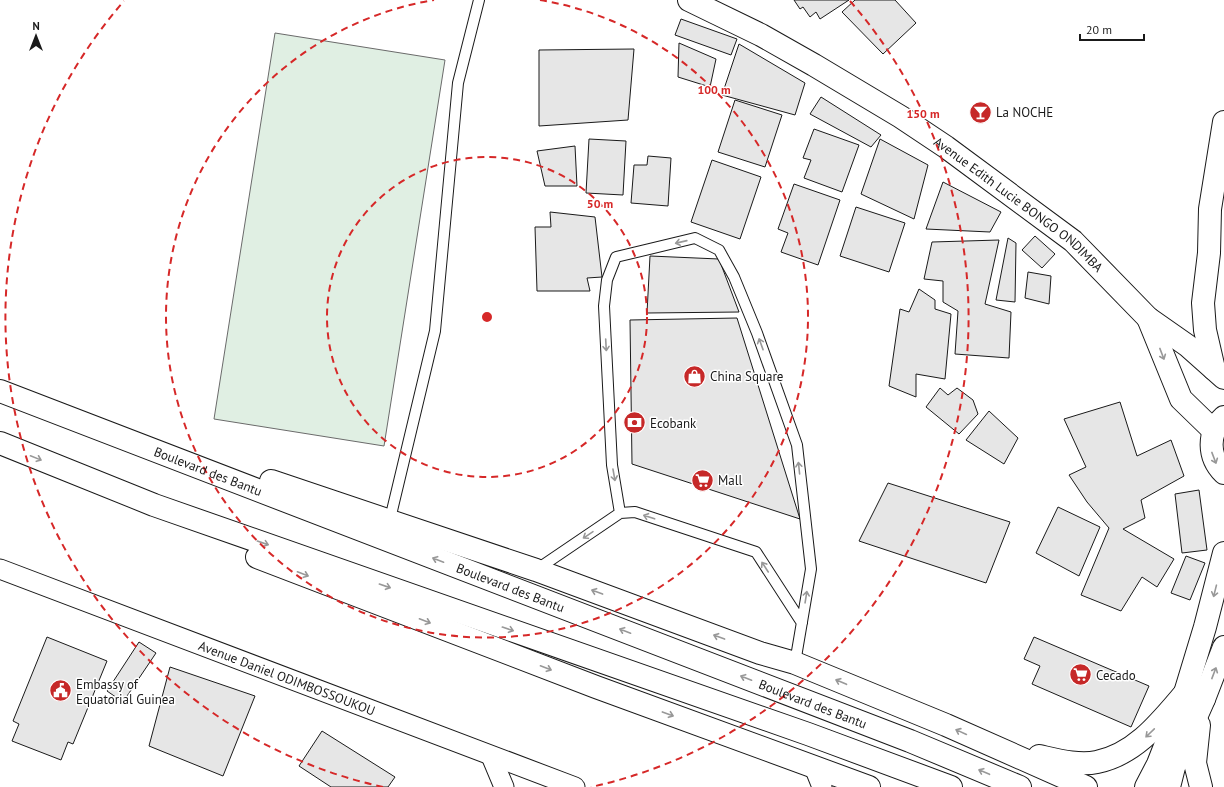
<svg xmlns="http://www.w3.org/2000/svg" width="1224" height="787" font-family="'PT Sans',sans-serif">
  <rect width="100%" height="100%" fill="#fff"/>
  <path fill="#e0efe3" stroke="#6a6a6a" d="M275 33 445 60 384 446 214 419Z"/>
  <path fill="#e6e6e6" stroke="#1a1a1a" d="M794 0H849L820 19 816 12 810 17 803 7 800 9Z
    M855 0H895L916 23 883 54 842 12Z
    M681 19 737 39 731 55 675 35Z
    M679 43 716 59 710 87 678 77Z
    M739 44 805 83 795 115 722 95Z
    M634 49 628 120 539 126V50Z
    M821 97 881 135 871 147 810 114Z
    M735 100 782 115 765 167 718 152Z
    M814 129 859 145 842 192 804 178 811 160 803 158Z
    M589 139 626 141 623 195 586 193Z
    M880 139 928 165 914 219 861 194Z
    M575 146 577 186H545L537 151Z
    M648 156 671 158 668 206 631 203 634 165H647Z
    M712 160 761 177 740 239 691 222Z
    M943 182 1001 212 990 232 926 229Z
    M794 184 840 200 818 265 781 252 788 233 778 229Z
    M856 207 905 223 889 272 840 256Z
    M550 212 595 217 602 277 587 278 590 291H537L535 227H551Z
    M1035 236 1055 254 1042 268 1022 250Z
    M1008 238 1016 243 1015 302 996 300Z
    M999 240 985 304 1011 312 1009 358 955 354 958 311 943 302V281L924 279 932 242Z
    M650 256 719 259 739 312 647 313Z
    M1028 272 1051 276 1049 304 1025 298Z
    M919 289 935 300V309L951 314 945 379 916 374V397L889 386 900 309 909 312Z
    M737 318 800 519 632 464 630 320Z
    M940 388 948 395 957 388 973 400 978 414 959 434 926 407Z
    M1120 402 1137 456 1171 440 1184 476 1141 500 1145 518 1123 529 1174 559 1157 587 1142 577 1121 611 1081 595 1109 528 1087 502 1069 475 1086 467 1064 419Z
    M989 411 1018 438 1004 464 966 440Z
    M888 483 1010 522 986 583 859 541Z
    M1199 490 1207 550 1182 553 1175 494Z
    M1058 507 1100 527 1079 576 1036 553Z
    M1186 556 1205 563 1190 600 1171 593Z
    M47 637 107 661 73 744 68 742 61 760 12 741 19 724 13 721Z
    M1034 637 1149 686 1131 727 1032 684 1040 666 1024 659Z
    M139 642 156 653 123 702 107 691Z
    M170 667 255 696 223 776 149 746Z
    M322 731 395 777 388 787H331L299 766Z"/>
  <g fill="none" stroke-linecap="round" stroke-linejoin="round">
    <defs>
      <path id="lane" d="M620 513 612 465 604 306 607 280 616 257 695 238 719 250 734 277 757 333 797 445 811 569 795 663
        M390 519 435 331 458 83 479 0
        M536 570 620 513 635 512 756 552 802 623"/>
      <g id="street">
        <path id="s1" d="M0 569 575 787"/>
        <path d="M491 756 504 787"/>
        <path d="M814 767 822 787"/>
      </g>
      <g id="secondary">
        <path id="s2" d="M689 0 761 35 814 65 901 117 946 147 1073 241 1148 318 1188 346 1224 378"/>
        <path d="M1148 318 1181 399 1214 431"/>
        <path d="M1214 369 1205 330 1203 303 1209 253 1210 209 1224 122"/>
        <path d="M1224 417C1207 433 1208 457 1224 473"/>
        <path d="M1185 693 1205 627 1224 553"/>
        <path d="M1204 699 1224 647"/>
      </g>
      <g id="highway">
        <path id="s3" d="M0 391 910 741 1020 787"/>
        <path d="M0 443 154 505 808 734 951 787"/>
        <path d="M271 481 536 570 760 653 795 663 946 725 1086 787"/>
        <path d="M257 557 596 687 869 787"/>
        <path d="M1199 725 1195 763 1201 787"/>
        <path d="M1039 756C1057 760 1079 766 1097 762 1136 754 1161 721 1185 693"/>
        <path d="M1146 787 1158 764 1180 708"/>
        <path d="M1169 787 1174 767 1204 699"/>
      </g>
    </defs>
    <use href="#lane" stroke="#1a1a1a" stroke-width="12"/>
    <use href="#street" stroke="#1a1a1a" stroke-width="21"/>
    <use href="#secondary" stroke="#1a1a1a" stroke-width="24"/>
    <use href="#highway" stroke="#1a1a1a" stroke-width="24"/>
    <use href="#lane" stroke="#fff" stroke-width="10"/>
    <use href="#street" stroke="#fff" stroke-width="19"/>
    <use href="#secondary" stroke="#fff" stroke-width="22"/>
    <use href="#highway" stroke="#fff" stroke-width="22"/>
  </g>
  <defs><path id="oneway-shaft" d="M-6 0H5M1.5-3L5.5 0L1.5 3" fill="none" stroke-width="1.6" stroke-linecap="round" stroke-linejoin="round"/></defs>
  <g stroke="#989898">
    <use href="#oneway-shaft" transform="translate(681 242) rotate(167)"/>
    <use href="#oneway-shaft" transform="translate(761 344) rotate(-110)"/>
    <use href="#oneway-shaft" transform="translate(606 345) rotate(87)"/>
    <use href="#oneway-shaft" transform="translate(1162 354) rotate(69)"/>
    <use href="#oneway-shaft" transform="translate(36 458) rotate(22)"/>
    <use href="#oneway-shaft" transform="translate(1214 458) rotate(69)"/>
    <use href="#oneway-shaft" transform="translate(799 468) rotate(-96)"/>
    <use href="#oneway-shaft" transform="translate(614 475) rotate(80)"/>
    <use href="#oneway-shaft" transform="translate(649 517) rotate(-162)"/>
    <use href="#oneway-shaft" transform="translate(588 535) rotate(146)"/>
    <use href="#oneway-shaft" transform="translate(263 543) rotate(19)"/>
    <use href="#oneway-shaft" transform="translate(438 560) rotate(-159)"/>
    <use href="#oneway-shaft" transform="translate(765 567) rotate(-123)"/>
    <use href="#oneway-shaft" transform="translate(303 574) rotate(21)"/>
    <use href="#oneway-shaft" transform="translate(385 586) rotate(19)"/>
    <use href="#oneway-shaft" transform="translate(1215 591) rotate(104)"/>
    <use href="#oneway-shaft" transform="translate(597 592) rotate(-160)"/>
    <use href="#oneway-shaft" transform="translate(806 597) rotate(-81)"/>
    <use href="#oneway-shaft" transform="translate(425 621) rotate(21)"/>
    <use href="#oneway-shaft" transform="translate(508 629) rotate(19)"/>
    <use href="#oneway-shaft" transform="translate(625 631) rotate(-159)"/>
    <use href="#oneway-shaft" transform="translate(719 637) rotate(-160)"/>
    <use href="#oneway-shaft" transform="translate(546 668) rotate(21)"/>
    <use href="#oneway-shaft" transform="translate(1214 673) rotate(-69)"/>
    <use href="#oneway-shaft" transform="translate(746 678) rotate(-159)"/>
    <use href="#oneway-shaft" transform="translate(841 682) rotate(-157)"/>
    <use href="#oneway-shaft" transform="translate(668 714) rotate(20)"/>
    <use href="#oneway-shaft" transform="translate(961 732) rotate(-155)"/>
    <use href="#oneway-shaft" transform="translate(1150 733) rotate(136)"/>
    <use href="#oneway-shaft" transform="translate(984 772) rotate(-157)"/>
  </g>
  <g fill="none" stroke="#d62828" stroke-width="2" stroke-dasharray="7 5">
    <circle cx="487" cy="317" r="160"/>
    <path d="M540 0A321 321 0 1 1 434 0"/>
    <path d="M383 787A481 481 0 0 1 124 1M850 1A481 481 0 0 1 591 787"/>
  </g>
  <defs>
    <symbol id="bar-disc" viewBox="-11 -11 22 22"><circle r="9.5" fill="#c62828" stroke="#fff"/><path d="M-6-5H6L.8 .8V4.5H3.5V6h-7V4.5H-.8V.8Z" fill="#fff"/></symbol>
    <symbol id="shop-disc" viewBox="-11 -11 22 22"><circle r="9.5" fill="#c62828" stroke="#fff"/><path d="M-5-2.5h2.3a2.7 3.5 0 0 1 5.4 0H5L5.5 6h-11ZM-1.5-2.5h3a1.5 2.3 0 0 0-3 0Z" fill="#fff"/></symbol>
    <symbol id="bank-disc" viewBox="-11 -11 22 22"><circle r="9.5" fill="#c62828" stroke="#fff"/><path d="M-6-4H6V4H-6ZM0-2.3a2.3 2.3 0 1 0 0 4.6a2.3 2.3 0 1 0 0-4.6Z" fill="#fff"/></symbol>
    <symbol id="supermarket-disc" viewBox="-11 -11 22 22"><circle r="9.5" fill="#c62828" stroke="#fff"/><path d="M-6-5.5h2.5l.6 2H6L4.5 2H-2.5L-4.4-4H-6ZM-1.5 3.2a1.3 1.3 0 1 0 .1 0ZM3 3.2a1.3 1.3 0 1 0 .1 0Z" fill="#fff"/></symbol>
    <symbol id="civic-disc" viewBox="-11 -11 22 22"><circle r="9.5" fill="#c62828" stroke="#fff"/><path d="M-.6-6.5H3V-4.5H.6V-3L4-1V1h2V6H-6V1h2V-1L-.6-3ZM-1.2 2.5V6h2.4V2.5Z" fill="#fff"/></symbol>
  </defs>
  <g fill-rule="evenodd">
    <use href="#bar-disc" x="968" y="100" width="25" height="25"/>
    <use href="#shop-disc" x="682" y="364" width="25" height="25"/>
    <use href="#bank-disc" x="622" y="410" width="25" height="25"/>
    <use href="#supermarket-disc" x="690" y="468" width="25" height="25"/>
    <use href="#supermarket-disc" x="1068" y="662" width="25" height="25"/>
    <use href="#civic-disc" x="48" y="678" width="25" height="25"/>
  </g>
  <g text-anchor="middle" stroke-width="3" stroke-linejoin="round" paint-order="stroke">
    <g font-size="13" fill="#1a1a1a" stroke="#fff" text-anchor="start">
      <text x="996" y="117">La NOCHE</text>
      <text x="710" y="381">China Square</text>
      <text x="650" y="428">Ecobank</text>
      <text x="718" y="485">Mall</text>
      <text x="1096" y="680">Cecado</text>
      <text x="76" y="689">Embassy of<tspan x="76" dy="15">Equatorial Guinea</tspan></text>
    </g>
    <g font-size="13" fill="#1a1a1a" stroke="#fff">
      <text dy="5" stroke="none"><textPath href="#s2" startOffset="389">Avenue Edith Lucie BONGO ONDIMBA</textPath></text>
      <text dy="5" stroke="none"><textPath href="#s3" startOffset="223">Boulevard des Bantu</textPath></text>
      <text dy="5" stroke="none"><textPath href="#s3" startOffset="547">Boulevard des Bantu</textPath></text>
      <text dy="5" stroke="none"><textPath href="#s1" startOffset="307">Avenue Daniel ODIMBOSSOUKOU</textPath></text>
      <text dy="5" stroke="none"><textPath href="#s3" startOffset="871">Boulevard des Bantu</textPath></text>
    </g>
  </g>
  <circle cx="487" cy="317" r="6" fill="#d62828" stroke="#fff" stroke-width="2"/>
  <g font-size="12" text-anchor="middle" font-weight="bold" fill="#d62828" stroke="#fff" stroke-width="3" stroke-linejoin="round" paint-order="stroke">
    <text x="714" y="94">100 m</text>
    <text x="923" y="118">150 m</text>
    <text x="600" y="208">50 m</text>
  </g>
  <g transform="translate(36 36)" stroke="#ffffff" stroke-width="3" paint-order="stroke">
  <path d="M0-3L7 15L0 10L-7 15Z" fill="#1a1a1a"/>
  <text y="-6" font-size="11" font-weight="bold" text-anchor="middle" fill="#1a1a1a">N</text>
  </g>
  <path d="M1080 34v6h64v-6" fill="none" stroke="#1a1a1a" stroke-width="2"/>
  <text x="1086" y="34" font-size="12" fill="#1a1a1a" stroke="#ffffff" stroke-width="3" paint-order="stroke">20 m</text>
</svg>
